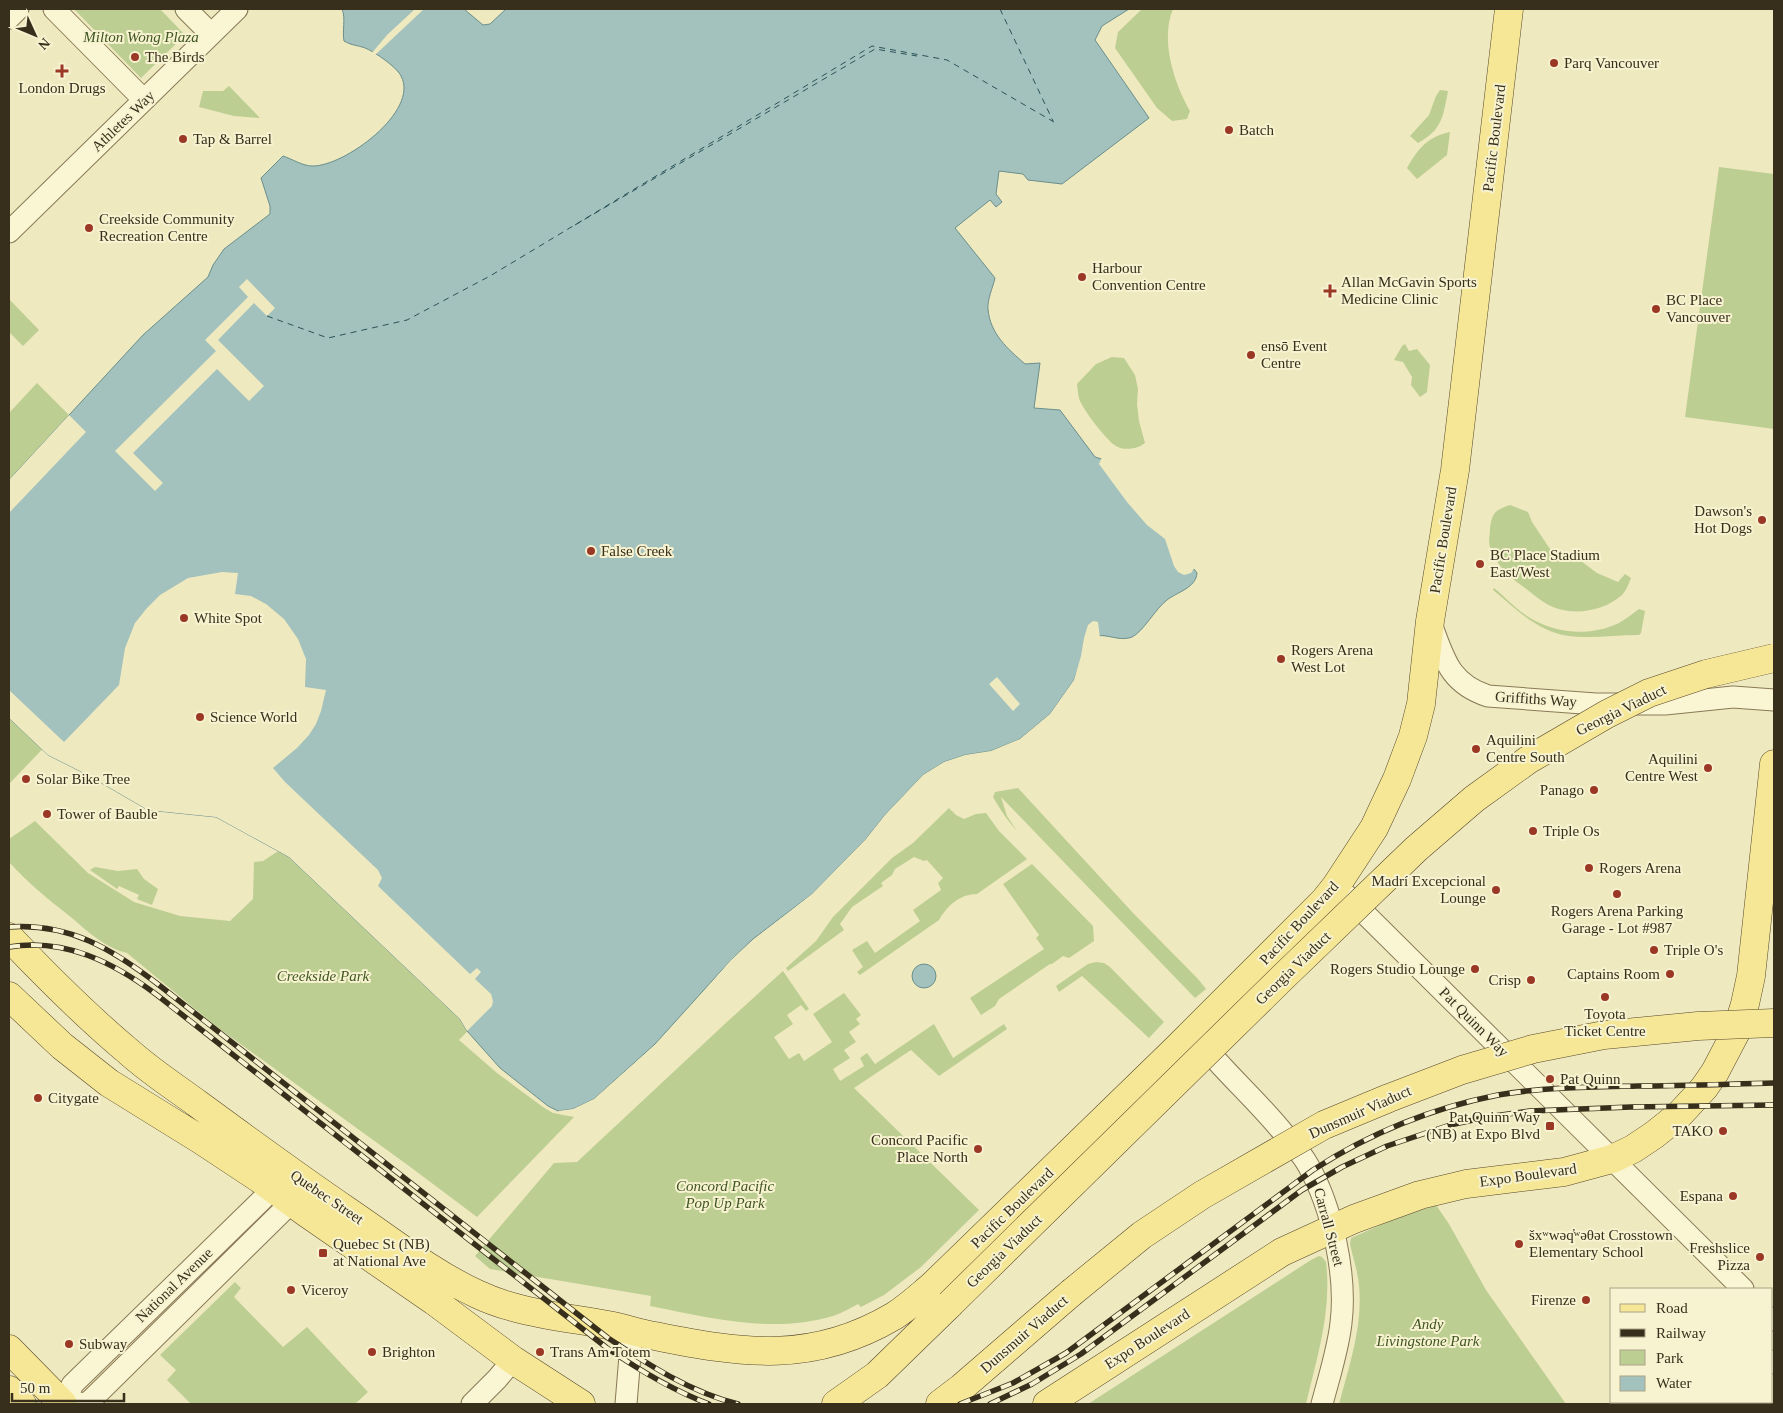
<svg xmlns="http://www.w3.org/2000/svg" width="1783" height="1413" font-family="'Times New Roman',serif">
  <rect width="100%" height="100%" fill="#efe9bf"/>
  <path fill="#bdce93" d="M74 9H160L185 35 141 78Z
    M1142 9H1173C1160 40 1174 83 1190 111L1187 119 1172 121 1157 108 1115 48 1118 32Z
    M229 86 260 118 234 116 199 107 203 91H223Z
    M1440 90 1448 91C1443 117 1442 130 1418 143L1410 136 1429 115 1436 96Z
    M1450 132 1447 155 1417 179 1407 168C1418 149 1427 137 1450 132Z
    M1719 167 1774 174V429L1685 417Z
    M9 299 39 330 23 346 9 332Z
    M1405 344 1409 351 1417 349 1430 365 1427 392 1420 397 1411 385 1412 377 1403 362 1394 360 1402 346Z
    M1112 357 1124 358 1135 375 1138 389 1137 404 1139 421 1145 443C1138 449 1124 451 1116 446 1107 441 1086 413 1081 403 1078 398 1078 391 1077 384L1096 364Z
    M37 383 86 432 9 513V413Z
    M1510 505 1528 512 1532 522 1552 552 1573 555 1597 573 1618 582 1625 574 1631 578C1629 583 1626 591 1622 595 1604 611 1575 616 1553 607 1541 602 1532 593 1521 585 1508 576 1495 563 1490 547 1488 541 1490 535 1490 528 1492 513 1495 510 1510 505Z
    M1494 588C1505 597 1515 608 1527 616 1554 634 1590 637 1619 623 1626 619 1632 614 1639 609L1645 611 1641 633 1639 635C1616 635 1591 639 1569 636 1538 632 1516 609 1493 590Z
    M9 690 56 735 9 784Z
    M1018 788 1134 914 1198 979 1206 989 1195 998 1001 797 1007 816 1017 831C1007 820 1000 809 993 797L995 792Z
    M949 808 956 815 964 819 976 814 986 813 999 831 1027 859 977 894C960 894 947 906 939 920L860 975 857 972 863 967 852 950 867 941 875 953 920 921 913 910 941 890 938 883 943 878 927 860 924 861 914 857 895 869 892 875 881 883 883 886 852 907 840 924 844 930 788 971 786 968 816 941 833 917 892 858 913 843Z
    M35 821 88 873 134 902 180 916 230 921 253 899 254 862 263 861 292 842 492 1006 459 1040 497 1073 543 1107 553 1113 574 1117 477 1217 409 1166 217 1027 127 953C106 948 88 932 72 918 49 900 29 884 9 862V839Z
    M1032 864 1093 926 1094 941 1069 958 1063 956 1052 964H1050L999 999 995 1006 981 1015 970 998 1044 949 1036 938 1039 935 1003 884Z
    M95 867 118 871 137 869 144 879 158 889 152 905 137 899 139 895 119 886 117 889 90 870Z
    M1096 962 1104 963 1110 967 1164 1022 1149 1038 1082 976 1059 992 1056 986 1088 964Z
    M783 971 809 1009 806 1011 801 1005 787 1015 793 1024 774 1037 789 1059 799 1053 804 1061 832 1042 813 1014 844 993 861 1015 856 1019 860 1024 849 1032 856 1042 844 1050 850 1058 833 1069 840 1081 864 1066 860 1058 867 1053 875 1064 934 1024 953 1058 1004 1024 1007 1029 939 1076 911 1050 854 1088 979 1210 921 1267 884 1295 861 1307 858 1304C850 1308 842 1313 833 1316 773 1334 710 1318 650 1306L651 1296 490 1269 475 1256 554 1163 577 1162 728 1021Z
    M1436 1205 1449 1224 1486 1290 1566 1404H1339C1349 1366 1363 1326 1359 1286 1358 1272 1353 1258 1350 1244L1351 1238 1394 1219Z
    M1319 1256 1322 1257 1326 1262C1332 1311 1317 1357 1306 1404H1088L1311 1260Z
    M235 1282 241 1288 234 1297 283 1347 307 1327 368 1392 355 1404H191L167 1380 176 1370 160 1355Z"/>
  <path fill="#a3c1bd" stroke="#6a8f8c" d="M342 9H464L483 25 490 24 506 9H1129L1102 26 1095 40 1149 118 1062 184 1028 180 1023 174 999 171 996 194 1002 202 996 207 990 200 955 228 995 278C993 287 987 300 988 309 990 334 1008 349 1025 364L1040 363 1034 408 1060 410 1095 457 1105 460 1167 537 1178 565 1185 570 1194 569 1197 573C1196 588 1177 592 1167 600 1156 608 1143 632 1132 637 1117 643 1102 629 1088 640L1074 680 1050 714 1020 739 991 751 965 755 944 762 923 775 885 815 866 839 812 894 753 939 731 960 655 1044 594 1099 573 1109 558 1111 548 1106 500 1068 467 1031 460 1019 289 857 216 817 148 810 86 774 48 755 9 718V480L143 335 208 277 213 265 224 249 270 214V206L261 178 283 156C292 159 303 166 312 166 344 167 420 111 401 76 397 67 371 49 362 47 355 45 351 45 344 41 342 31 346 18 342 9Z
    M912 976a12 12 0 1 1 24 0a12 12 0 1 1-24 0Z"/>
  <path fill="#efe9bf" d="M415 9H424L374 56 371 54 387 35Z
    M247 279 275 308 267 316 254 303 218 340 264 386 249 401 217 369 133 453 163 483 155 491 115 451 216 351 205 340 248 297 239 287Z
    M69 415 86 432 9 513V480Z
    M1102 457 1118 467 1169 535 1180 564 1186 568 1195 567 1191 573 1184 575 1178 572 1174 566 1165 539 1147 525 1127 502 1099 464Z
    M222 572 238 573 235 594 251 596 266 604 284 619 298 639 306 659 305 687 326 690 321 711 316 724 309 735 297 748 273 768 285 782 378 870 382 878 378 886 470 974 477 968 481 972 475 979 491 994 493 1001 492 1006 467 1031 460 1019 289 857 216 817 148 810 86 774 48 755 9 718V690L64 742 119 685 125 648 135 623 147 608 160 595 188 578Z
    M1093 621 1098 622 1100 638H1094L1090 641 1076 681 1051 716 1021 741 992 753 966 758 945 764 925 777 887 817 868 841 814 896 755 941 733 962 657 1046 595 1101 574 1112 560 1113 558 1111 573 1109 594 1099 656 1044 678 1021 731 960 753 940 812 894 866 839 885 815 923 775 944 762 965 755 991 751 1020 739 1050 714 1074 680 1081 656 1084 638 1088 625Z
    M997 677 1020 704 1013 711 989 684Z"/>
  <g fill="none" stroke-linecap="round" stroke-linejoin="round">
    <path stroke="#2b5358" stroke-width="1" stroke-dasharray="6 5" stroke-linecap="butt" d="M1000 9 1053 121
      M575 225 875 49 917 56
      M267 316 328 338 407 320 490 276 872 46 947 60 1054 122"/>
    <defs>
      <path id="minor" d="M54 9 144 100
        M186 9 211 34
        M9 18 18 9
        M9 232 237 9
        M1430 621C1444 657 1448 683 1488 696L1596 704H1665L1733 697 1774 700
        M1346 895 1743 1289
        M1198 1039C1225 1073 1258 1101 1285 1135 1293 1144 1302 1154 1308 1165 1332 1207 1347 1275 1341 1323 1338 1350 1329 1377 1322 1404
        M1772 1318 1774 1320
        M1772 1363 1774 1361
        M67 1404 72 1385 273 1189 285 1180
        M81 1404 89 1402 302 1192
        M472 1404 497 1379 513 1360
        M626 1404 632 1331
        M1706 1404 1710 1402"/>
      <path id="major" d="M9 937C47 977 86 1016 129 1052 150 1071 175 1087 198 1104 247 1140 296 1176 346 1210 389 1239 430 1272 477 1294 519 1314 567 1317 613 1326 627 1329 641 1334 655 1336 743 1354 813 1364 894 1316 907 1308 920 1296 932 1286L1174 1051 1325 900 1336 886 1374 828 1397 779 1413 736 1421 704 1430 621 1455 470 1509 9
        M9 996 62 1046 109 1083 201 1140 260 1179 305 1212 434 1301 513 1360 581 1404
        M9 1349 63 1404
        M9 1390 22 1404
        M836 1404 877 1375 950 1304
        M940 1404 961 1388 1071 1293
        M1047 1404 1282 1252 1354 1219 1420 1195 1466 1184 1564 1172 1612 1159 1633 1149 1654 1135 1679 1115 1704 1088 1715 1072 1737 1030 1745 1004 1751 976 1774 764"/>
    </defs>
    <use href="#minor" stroke="#897a57" stroke-width="23"/>
    <use href="#major" stroke="#56472c" stroke-width="29"/>
    <use href="#minor" stroke="#faf5d3" stroke-width="21"/>
    <use href="#major" stroke="#f5e795" stroke-width="28"/>
    <defs>
      <path id="rail" d="M9 927C70 923 112 949 159 985L608 1338C649 1365 690 1392 738 1404
        M9 947C65 938 113 962 157 995L607 1348C639 1370 672 1390 709 1404
        M960 1404 1013 1383 1066 1353 1313 1170C1370 1133 1432 1108 1498 1095 1545 1087 1591 1087 1638 1086 1683 1086 1729 1084 1774 1083
        M990 1404 1032 1384 1081 1354 1302 1190 1342 1167 1387 1146 1450 1125 1487 1117 1530 1111 1631 1107 1774 1105"/>
    </defs>
    <use href="#rail" stroke="#382e1c" stroke-width="5.5"/>
    <use href="#rail" stroke="#f7f2cf" stroke-width="4" stroke-dasharray="11" stroke-linecap="butt"/>
    <defs>
      <path id="major-bridge" d="M1071 1293 1142 1235 1202 1195 1324 1125 1389 1098 1462 1070 1533 1049 1604 1035 1698 1026 1774 1023
        M950 1304 1282 978 1416 849 1474 799 1528 760 1607 714 1649 693 1706 674 1774 658"/>
    </defs>
    <use href="#major-bridge" stroke="#56472c" stroke-width="29" stroke-linecap="butt"/>
    <use href="#major-bridge" stroke="#f5e795" stroke-width="28"/>
  </g>
  <g fill="#9a3825" stroke="#f7f2cf" stroke-width="2">
    <circle cx="135" cy="57" r="5"/>
    <circle cx="1554" cy="63" r="5"/>
    <path d="M59.5 63.5h5v5h5v5h-5v5h-5v-5h-5v-5h5z"/>
    <circle cx="1229" cy="130" r="5"/>
    <circle cx="183" cy="139" r="5"/>
    <circle cx="89" cy="228" r="5"/>
    <circle cx="1082" cy="277" r="5"/>
    <path d="M1327.5 283.5h5v5h5v5h-5v5h-5v-5h-5v-5h5z"/>
    <circle cx="1656" cy="309" r="5"/>
    <circle cx="1251" cy="355" r="5"/>
    <circle cx="1762" cy="520" r="5"/>
    <circle cx="591" cy="551" r="5"/>
    <circle cx="1480" cy="564" r="5"/>
    <circle cx="184" cy="618" r="5"/>
    <circle cx="1281" cy="659" r="5"/>
    <circle cx="200" cy="717" r="5"/>
    <circle cx="1476" cy="749" r="5"/>
    <circle cx="1708" cy="768" r="5"/>
    <circle cx="26" cy="779" r="5"/>
    <circle cx="1594" cy="790" r="5"/>
    <circle cx="47" cy="814" r="5"/>
    <circle cx="1533" cy="831" r="5"/>
    <circle cx="1589" cy="868" r="5"/>
    <circle cx="1496" cy="890" r="5"/>
    <circle cx="1617" cy="894" r="5"/>
    <circle cx="1654" cy="950" r="5"/>
    <circle cx="1475" cy="969" r="5"/>
    <circle cx="1670" cy="974" r="5"/>
    <circle cx="1531" cy="980" r="5"/>
    <circle cx="1605" cy="997" r="5"/>
    <circle cx="1550" cy="1079" r="5"/>
    <circle cx="38" cy="1098" r="5"/>
    <rect x="1545" y="1121" width="10" height="10" rx="2.5"/>
    <circle cx="1723" cy="1131" r="5"/>
    <circle cx="978" cy="1149" r="5"/>
    <circle cx="1733" cy="1196" r="5"/>
    <circle cx="1519" cy="1244" r="5"/>
    <rect x="318" y="1248" width="10" height="10" rx="2.5"/>
    <circle cx="1760" cy="1257" r="5"/>
    <circle cx="291" cy="1290" r="5"/>
    <circle cx="1586" cy="1300" r="5"/>
    <circle cx="69" cy="1344" r="5"/>
    <circle cx="372" cy="1352" r="5"/>
    <circle cx="540" cy="1352" r="5"/>
  </g>
  <g text-anchor="middle" stroke-width="4" stroke-linejoin="round" paint-order="stroke">
    <g font-size="15" font-style="italic" fill="#3f5522" stroke="#f7f2cf">
      <text x="141" y="42">Milton Wong Plaza</text>
      <text x="323" y="981">Creekside Park</text>
      <text x="725" y="1191">Concord Pacific<tspan x="725" dy="17">Pop Up Park</tspan></text>
      <text x="1428" y="1329">Andy<tspan x="1428" dy="17">Livingstone Park</tspan></text>
    </g>
    <g font-size="15" fill="#382e1c" stroke="#f7f2cf" text-anchor="start">
      <text x="145" y="62">The Birds</text>
      <text x="1564" y="68">Parq Vancouver</text>
      <text x="62" y="93" text-anchor="middle">London Drugs</text>
      <text x="1239" y="135">Batch</text>
      <text x="193" y="144">Tap &amp; Barrel</text>
      <text x="99" y="224">Creekside Community<tspan x="99" dy="17">Recreation Centre</tspan></text>
      <text x="1092" y="273">Harbour<tspan x="1092" dy="17">Convention Centre</tspan></text>
      <text x="1341" y="287">Allan McGavin Sports<tspan x="1341" dy="17">Medicine Clinic</tspan></text>
      <text x="1666" y="305">BC Place<tspan x="1666" dy="17">Vancouver</tspan></text>
      <text x="1261" y="351">ensō Event<tspan x="1261" dy="17">Centre</tspan></text>
      <text x="1752" y="516" text-anchor="end">Dawson's<tspan x="1752" dy="17">Hot Dogs</tspan></text>
      <text x="601" y="556">False Creek</text>
      <text x="1490" y="560">BC Place Stadium<tspan x="1490" dy="17">East/West</tspan></text>
      <text x="194" y="623">White Spot</text>
      <text x="1291" y="655">Rogers Arena<tspan x="1291" dy="17">West Lot</tspan></text>
      <text x="210" y="722">Science World</text>
      <text x="1486" y="745">Aquilini<tspan x="1486" dy="17">Centre South</tspan></text>
      <text x="1698" y="764" text-anchor="end">Aquilini<tspan x="1698" dy="17">Centre West</tspan></text>
      <text x="36" y="784">Solar Bike Tree</text>
      <text x="1584" y="795" text-anchor="end">Panago</text>
      <text x="57" y="819">Tower of Bauble</text>
      <text x="1543" y="836">Triple Os</text>
      <text x="1599" y="873">Rogers Arena</text>
      <text x="1486" y="886" text-anchor="end">Madrí Excepcional<tspan x="1486" dy="17">Lounge</tspan></text>
      <text x="1617" y="916" text-anchor="middle">Rogers Arena Parking<tspan x="1617" dy="17">Garage - Lot #987</tspan></text>
      <text x="1664" y="955">Triple O's</text>
      <text x="1465" y="974" text-anchor="end">Rogers Studio Lounge</text>
      <text x="1660" y="979" text-anchor="end">Captains Room</text>
      <text x="1521" y="985" text-anchor="end">Crisp</text>
      <text x="1605" y="1019" text-anchor="middle">Toyota<tspan x="1605" dy="17">Ticket Centre</tspan></text>
      <text x="1560" y="1084">Pat Quinn</text>
      <text x="48" y="1103">Citygate</text>
      <text x="1540" y="1122" text-anchor="end">Pat Quinn Way<tspan x="1540" dy="17">(NB) at Expo Blvd</tspan></text>
      <text x="1713" y="1136" text-anchor="end">TAKO</text>
      <text x="968" y="1145" text-anchor="end">Concord Pacific<tspan x="968" dy="17">Place North</tspan></text>
      <text x="1723" y="1201" text-anchor="end">Espana</text>
      <text x="1529" y="1240">šxʷwəq̓ʷəθət Crosstown<tspan x="1529" dy="17">Elementary School</tspan></text>
      <text x="333" y="1249">Quebec St (NB)<tspan x="333" dy="17">at National Ave</tspan></text>
      <text x="1750" y="1253" text-anchor="end">Freshslice<tspan x="1750" dy="17">Pizza</tspan></text>
      <text x="301" y="1295">Viceroy</text>
      <text x="1576" y="1305" text-anchor="end">Firenze</text>
      <text x="79" y="1349">Subway</text>
      <text x="382" y="1357">Brighton</text>
      <text x="550" y="1357">Trans Am Totem</text>
    </g>
    <g font-size="15" fill="#382e1c" stroke="#f7f2cf">
      <text transform="translate(123 121) rotate(-44)" y="5">Athletes Way</text>
      <text transform="translate(1494 138) rotate(-83)" y="5">Pacific Boulevard</text>
      <text transform="translate(1443 540) rotate(-81)" y="5">Pacific Boulevard</text>
      <text transform="translate(1536 699) rotate(4)" y="5">Griffiths Way</text>
      <text transform="translate(1621 710) rotate(-26)" y="5">Georgia Viaduct</text>
      <text transform="translate(1299 923) rotate(-47)" y="5">Pacific Boulevard</text>
      <text transform="translate(1293 968) rotate(-44)" y="5">Georgia Viaduct</text>
      <text transform="translate(1474 1022) rotate(45)" y="5">Pat Quinn Way</text>
      <text transform="translate(1360 1112) rotate(-24)" y="5">Dunsmuir Viaduct</text>
      <text transform="translate(1528 1175) rotate(-8)" y="5">Expo Boulevard</text>
      <text transform="translate(327 1197) rotate(34)" y="5">Quebec Street</text>
      <text transform="translate(1012 1208) rotate(-44)" y="5">Pacific Boulevard</text>
      <text transform="translate(1329 1227) rotate(75)" y="5">Carrall Street</text>
      <text transform="translate(1004 1251) rotate(-44)" y="5">Georgia Viaduct</text>
      <text transform="translate(174 1285) rotate(-44)" y="5">National Avenue</text>
      <text transform="translate(1024 1334) rotate(-41)" y="5">Dunsmuir Viaduct</text>
      <text transform="translate(1147 1339) rotate(-33)" y="5">Expo Boulevard</text>
    </g>
  </g>
  <rect width="1783" height="1413" fill="none" stroke="#382e1c" stroke-width="20"/>
  <rect x="1610" y="1288" width="162" height="115" fill="#f7f2cf" stroke="#aba487"/>
  <rect x="1620" y="1304" width="25" height="8" fill="#f5e795" stroke="#aba487"/>
  <text x="1656" y="1313" font-size="15" fill="#382e1c">Road</text>
  <rect x="1620" y="1329" width="25" height="8" fill="#382e1c" stroke="#aba487"/>
  <text x="1656" y="1338" font-size="15" fill="#382e1c">Railway</text>
  <rect x="1620" y="1350" width="25" height="15" fill="#bdce93" stroke="#aba487"/>
  <text x="1656" y="1363" font-size="15" fill="#382e1c">Park</text>
  <rect x="1620" y="1376" width="25" height="15" fill="#a3c1bd" stroke="#aba487"/>
  <text x="1656" y="1388" font-size="15" fill="#382e1c">Water</text>
  <g transform="translate(35 35) rotate(134)" stroke="#f7f2cf" stroke-width="4" paint-order="stroke">
  <path d="M0-4L9 19L0 12L-9 19Z" fill="#382e1c"/>
  <text y="-8" font-size="14" font-weight="bold" text-anchor="middle" fill="#382e1c">N</text>
  </g>
  <path d="M12 1393v8h112v-8" fill="none" stroke="#382e1c" stroke-width="2.5"/>
  <text x="20" y="1393" font-size="15" fill="#382e1c" stroke="#f7f2cf" stroke-width="4" paint-order="stroke">50 m</text>
</svg>
